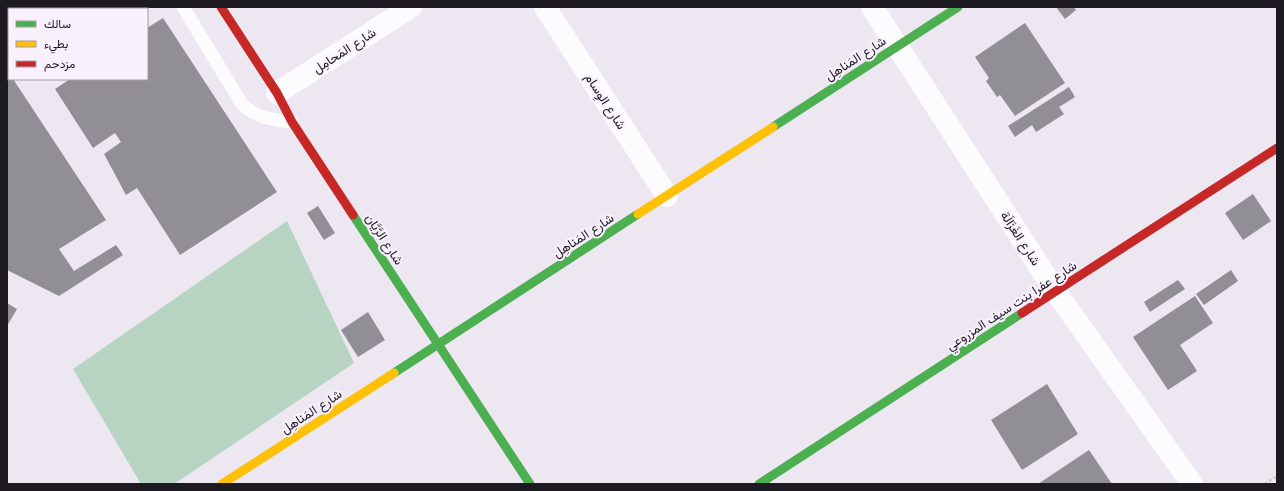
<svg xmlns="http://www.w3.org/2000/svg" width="1284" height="491" font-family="Arial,Vazirmatn,sans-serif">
  <rect width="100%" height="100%" fill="#ede7f2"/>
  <path fill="#b7d4c2" d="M287 221 354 363 174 484H141L73 369Z"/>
  <path fill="#928e96" d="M1056 7H1074L1076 10 1065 19Z
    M163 18 277 192 180 255 137 188 126 195 104 154 121 142 115 133 93 148 55 89 70 79H147V28Z
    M1025 23 1065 83 1015 116 1000 95 997 97 986 81 989 78 975 57Z
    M7 69 9 72V79H13L106 220 59 249 74 271 116 245 123 255 59 296 7 270Z
    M1069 87 1075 97 1059 107 1064 114 1036 132 1032 125 1015 137 1008 126Z
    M1253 194 1271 221 1243 240 1225 213Z
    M318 206 335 233 324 240 307 213Z
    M1231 270 1238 281 1204 305 1196 294Z
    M1178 280 1185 289 1150 312 1144 302Z
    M1195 296 1213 323 1180 345 1197 371 1168 390 1133 337Z
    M7 303 17 309 7 326Z
    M368 312 385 340 358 357 341 330Z
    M1047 384 1078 434 1022 470 991 420Z
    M1089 450 1112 484H1038Z"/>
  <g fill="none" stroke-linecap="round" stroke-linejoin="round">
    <path stroke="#cdcbce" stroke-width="2.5" stroke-dasharray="3 2" stroke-linecap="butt" d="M1265 484 1277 476"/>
    <path stroke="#fcfbfd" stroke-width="13" d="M183 7 242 104C256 118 273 120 292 122"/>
    <path stroke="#fcfbfd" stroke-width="22" d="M545 7 667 196
      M872 7 1056 292 1192 484
      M277 93 411 7"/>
    <path stroke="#4caf50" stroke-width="9" d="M773 127 958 7
      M353 215 530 484
      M394 373 638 214
      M759 484 1022 313"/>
    <path stroke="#ffc107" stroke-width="9" d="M638 214 773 127
      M222 484 394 373"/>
    <path stroke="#c62828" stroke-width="9" d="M221 7 277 93 292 122 353 215
      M1022 313 1277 148"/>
  </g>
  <g text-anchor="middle" stroke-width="4" stroke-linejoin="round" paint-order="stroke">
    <g font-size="13" fill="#1e1a21" stroke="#f9f2fe">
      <text transform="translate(344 50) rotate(-33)" y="5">شارع المَحامِل</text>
      <text transform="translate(855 58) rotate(-33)" y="5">شارع المَناهِل</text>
      <text transform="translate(606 101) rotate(57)" y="5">شارع الوِسام</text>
      <text transform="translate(583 235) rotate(-33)" y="5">شارع المَناهِل</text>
      <text transform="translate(1021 238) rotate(57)" y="5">شارع الغَزَالَة</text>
      <text transform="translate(385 239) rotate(57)" y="5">شارع الرَّيَّان</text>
      <text transform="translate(1011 305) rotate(-33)" y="5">شارع عفرا بنت سيف المزروعي</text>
      <text transform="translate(311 411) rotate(-33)" y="5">شارع المَناهِل</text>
    </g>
  </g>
  <rect width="1284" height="491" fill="none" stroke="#1e1a21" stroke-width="16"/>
  <rect x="8" y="8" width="140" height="72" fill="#f9f2fe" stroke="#a19ca6"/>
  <rect x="16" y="21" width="20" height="6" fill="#4caf50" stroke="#a19ca6"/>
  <text x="44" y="28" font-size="12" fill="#1e1a21">سالك</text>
  <rect x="16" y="41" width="20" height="6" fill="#ffc107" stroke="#a19ca6"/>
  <text x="44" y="48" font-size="12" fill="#1e1a21">بطيء</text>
  <rect x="16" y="61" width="20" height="6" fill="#c62828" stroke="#a19ca6"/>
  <text x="44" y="68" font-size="12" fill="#1e1a21">مزدحم</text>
</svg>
